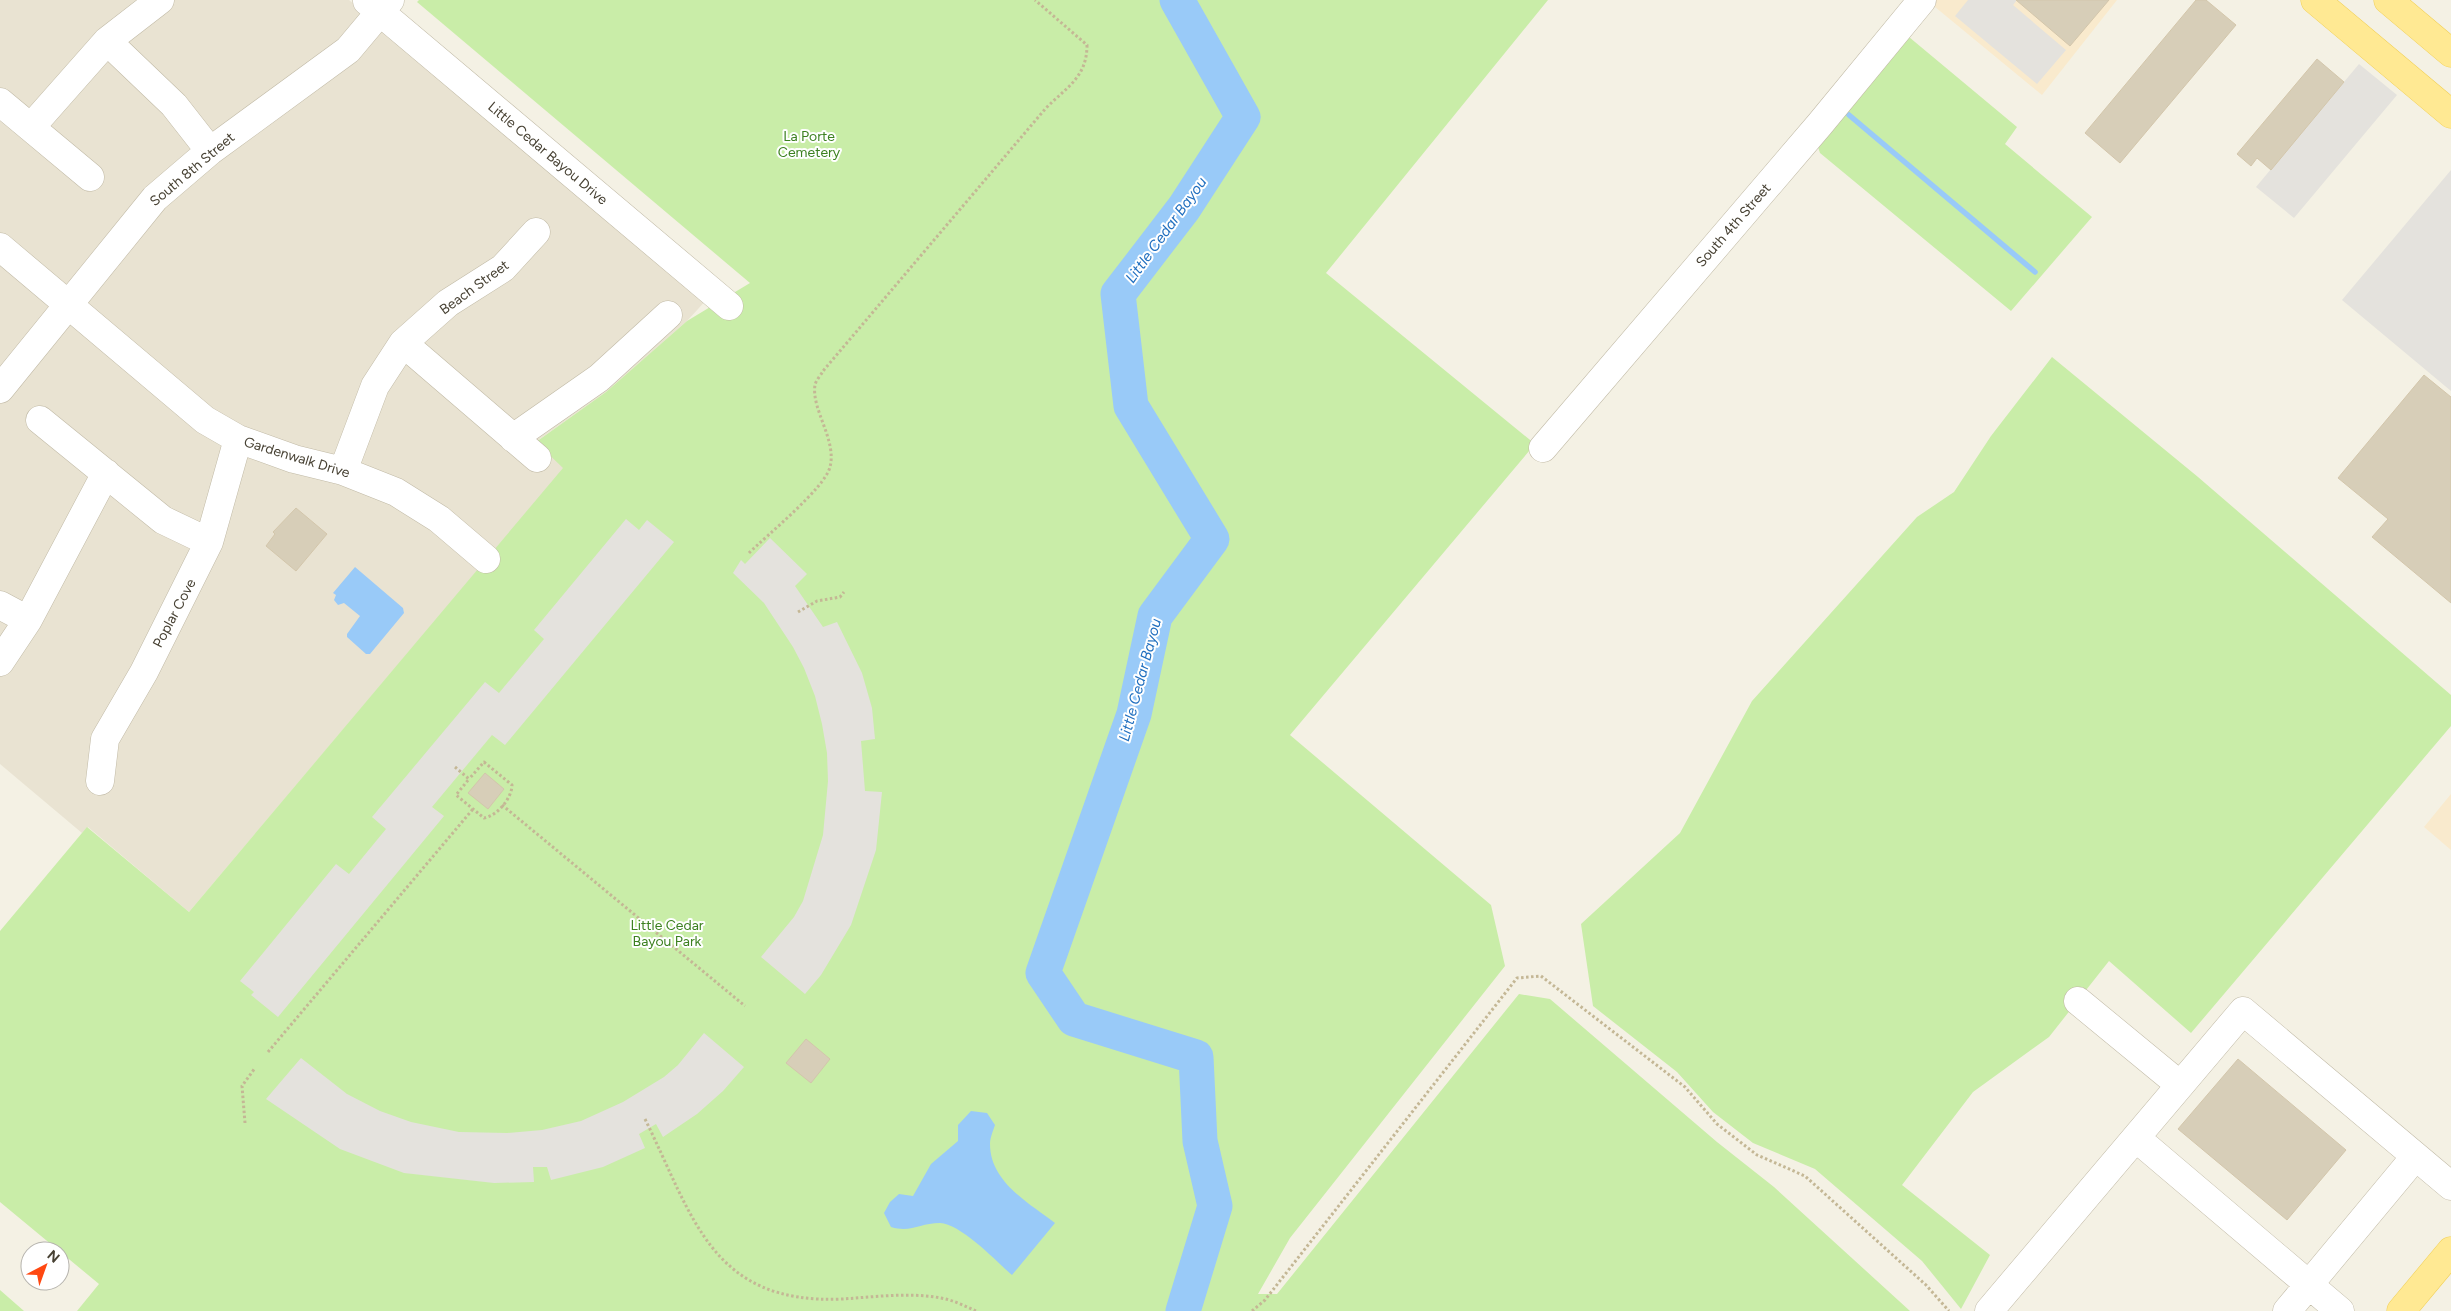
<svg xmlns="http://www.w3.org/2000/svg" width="2451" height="1311" font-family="Figtree,sans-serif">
  <rect width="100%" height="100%" fill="#f4f1e4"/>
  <path fill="#e9e3d2" d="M0 0H349L709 297 687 321 606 392 537 441 564 468 189 912 88 827 82 833 0 764Z"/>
  <path fill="#f9eacd" d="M1930 0H2117L2042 95 1929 2Z
    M2451 794V850L2424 827Z"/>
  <path fill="#c9eda8" d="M419 0H1548L1326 273 1535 444 1290 735 1491 905 1505 966 1290 1238 1258 1294H1277L1519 994 1550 999 1717 1142 1774 1187 1910 1311H77L99 1284 0 1202V931L87 827 189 912 563 468 536 442 606 392 687 321 750 283 417 2Z
    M1909 37 2017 127 2005 144 2092 217 2011 311 1820 153 1818 147Z
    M2052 357 2198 477 2451 695V726L2191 1033 2109 961 2049 1037 1973 1092 1902 1185 1990 1255 1961 1309 1922 1261 1815 1169 1753 1143 1713 1112 1677 1072 1593 1006 1581 924 1680 833 1752 701 1917 517 1954 492 1991 436Z
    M0 1290 24 1311H0Z"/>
  <path fill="#e4e2dd" d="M1968 0H2017L2013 5 2066 50 2037 84 1955 16Z
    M2359 64 2397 95 2294 218 2256 187Z
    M2451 170V391L2342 300Z
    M626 519 639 530 647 520 674 542 505 745 492 735 432 807 444 816 278 1017 251 995 254 992 240 981 336 864 349 874 386 829 372 817 485 682 499 693 544 639 534 630Z
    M770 538 807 574 795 586 823 627 837 622 862 673 872 708 875 739 861 741 865 791 882 792 876 850 851 925 821 975 805 994 761 957 794 917 803 901 823 835 828 781 827 753 822 724 815 696 804 668 793 647 764 603 733 573 741 560 745 564Z
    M704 1033 744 1067 723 1091 697 1114 663 1137 656 1124 639 1134 645 1148 603 1167 551 1180 547 1167H533L534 1182 494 1183 404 1173 340 1149 266 1099 301 1058 347 1094 380 1111 411 1122 459 1132 507 1133 542 1130 581 1121 623 1102 664 1077 678 1065Z"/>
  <path fill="#99caf8" d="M355 567 403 608 404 613 370 654H366L347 637V634L360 616 344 603 338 605 334 600 336 595 333 593Z
    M971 1111 987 1113 995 1125C993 1131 990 1138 990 1144 990 1182 1029 1203 1055 1223L1012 1275C996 1261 961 1224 940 1223 920 1223 911 1233 891 1227L884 1213 890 1202 899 1194 913 1196 931 1164 958 1141V1125Z"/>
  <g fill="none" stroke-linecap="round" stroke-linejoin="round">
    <path stroke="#99caf8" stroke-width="5.5" d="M1849 115 2035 272"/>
    <path stroke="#99caf8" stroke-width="35" d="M1177 0 1243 117 1184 208 1118 294 1131 406 1212 539 1155 616 1134 714 1043 973 1074 1019 1196 1057 1200 1141 1215 1206 1183 1311"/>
  </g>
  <path fill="#d7ceb8" stroke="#d3c6ab" d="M2016 0H2109L2070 46Z
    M2196 0H2206L2236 25 2120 163 2085 133Z
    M2317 59 2344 82 2271 170 2257 158 2251 166 2237 154Z
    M2424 375 2451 397V603L2372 537 2388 519 2338 478Z
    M296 508 327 534 296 571 266 546 275 534 273 532Z
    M485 773 504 789 488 809 468 793Z
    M806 1039 830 1059 811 1083 786 1063Z
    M2238 1059 2346 1150 2287 1220 2178 1129Z"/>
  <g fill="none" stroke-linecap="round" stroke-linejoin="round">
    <defs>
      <path id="minor" d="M367 1 729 306
        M107 41 174 105 210 151
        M0 102 90 177
        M31 127 107 41 160 0
        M0 247 205 420 238 439 294 459 343 471 396 492 439 519 486 559
        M403 343 537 458
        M0 389 155 198 210 151 348 50 390 0
        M40 420 163 520 209 542
        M513 438 599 378 668 315
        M1543 448 1820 124 1922 0
        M343 471 375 386 403 343 448 303 503 268 536 232
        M0 605 28 620
        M0 662 28 620 106 473
        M100 781 105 739 144 672 209 542 238 439
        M2078 1001 2180 1085
        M2136 1138 2340 1311
        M1989 1311 2243 1011 2451 1186
        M2287 1311 2415 1157"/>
      <path id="major" d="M2315 0 2451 114
        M2388 0 2451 53
        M2401 1311 2451 1251"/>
    </defs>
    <use href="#minor" stroke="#c1baa6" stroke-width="29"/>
    <use href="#major" stroke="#f1cf55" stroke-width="29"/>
    <path stroke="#c4b795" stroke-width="3" stroke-dasharray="2.5 2.5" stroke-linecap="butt" d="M749 553C766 536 825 488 830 467 837 440 811 409 815 385 816 380 821 375 823 371L1046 108C1067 87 1087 77 1087 45L1035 0
      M798 612 817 601 840 597 844 592
      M455 767 469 779 456 795 484 818C497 816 512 798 512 785L484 762 469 779
      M502 805 745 1006
      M268 1052 473 809
      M645 1119C693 1216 711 1305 842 1299 874 1297 909 1292 941 1298 953 1300 965 1306 976 1311
      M245 1123 242 1086 255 1068
      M1252 1311 1265 1300 1517 978 1541 976 1685 1087 1717 1124 1757 1155 1805 1176 1926 1285 1949 1311"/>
    <use href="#minor" stroke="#fff" stroke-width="28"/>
    <use href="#major" stroke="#ffe993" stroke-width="28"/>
  </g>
  <g text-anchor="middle" stroke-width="4" stroke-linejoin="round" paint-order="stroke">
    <g font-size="14" fill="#3c8020" stroke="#fff">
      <text x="809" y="141">La Porte<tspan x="809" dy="16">Cemetery</tspan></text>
      <text x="667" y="930">Little Cedar<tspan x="667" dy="16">Bayou Park</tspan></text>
    </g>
    <g font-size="14" fill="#474133" stroke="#fff">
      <text transform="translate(548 153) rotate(40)" y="5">Little Cedar Bayou Drive</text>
      <text transform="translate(192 169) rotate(-40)" y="5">South 8th Street</text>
      <text transform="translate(1733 225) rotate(-49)" y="5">South 4th Street</text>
      <text transform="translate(474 287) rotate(-36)" y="5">Beach Street</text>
      <text transform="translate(297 457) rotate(17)" y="5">Gardenwalk Drive</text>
      <text transform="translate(174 613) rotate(-62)" y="5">Poplar Cove</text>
    </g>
    <g font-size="15" font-style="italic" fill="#206fbf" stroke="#fff">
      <text transform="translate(1166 230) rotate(-54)" y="5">Little Cedar Bayou</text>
      <text transform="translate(1140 680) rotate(-75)" y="5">Little Cedar Bayou</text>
    </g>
  </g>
  <g transform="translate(45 1266) rotate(41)"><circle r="24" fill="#ffffff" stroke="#b5b3ad"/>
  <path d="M0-4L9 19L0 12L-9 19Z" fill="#ff4811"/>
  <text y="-8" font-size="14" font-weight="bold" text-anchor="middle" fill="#474133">N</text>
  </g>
</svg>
